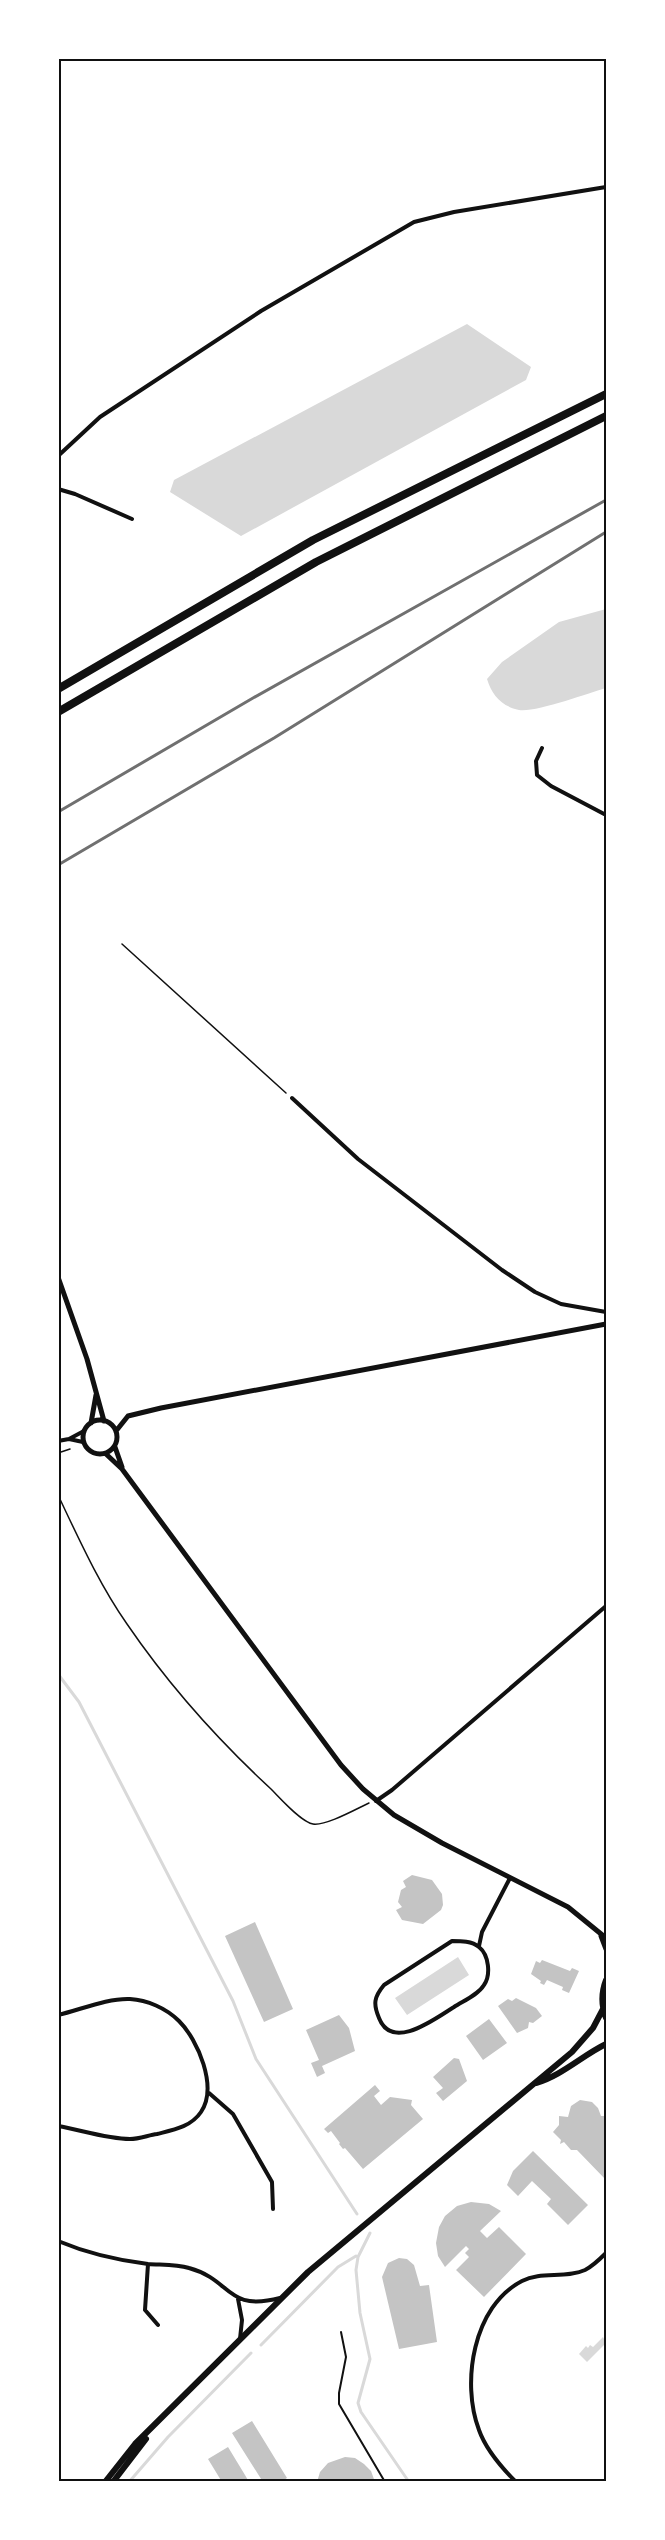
<svg xmlns="http://www.w3.org/2000/svg" width="665" height="2540" font-family="'Times New Roman',serif">
  <rect width="100%" height="100%" fill="#fff"/>
  <path fill="#d9d9d9" d="M467 324 531 367 526 380 241 536 170 492 174 480Z
    M606 609V688C589 693 534 713 519 710 501 706 492 695 487 679L502 662 559 622Z
    M458 1957 469 1975 407 2015 395 1998Z
    M603 2337 606 2343 587 2362 579 2354 586 2346 588 2348 590 2345 593 2347Z"/>
  <g fill="none" stroke-linecap="round" stroke-linejoin="round">
    <path stroke="#d9d9d9" stroke-width="3" d="M58 1674 79 1702 233 2001 256 2059 357 2214
      M370 2233 358 2257 356 2270 360 2313 370 2359 358 2403 361 2412 409 2482
      M261 2345 338 2267 356 2256
      M129 2482 168 2437 251 2353"/>
  </g>
  <path fill="#c4c4c4" d="M412 1875 432 1880 442 1894 443 1905 441 1910 423 1924 402 1920 396 1910 402 1907 398 1902 401 1890 406 1887 403 1881Z
    M255 1922 293 2009 264 2022 225 1936Z
    M542 1960 570 1971 572 1968 579 1971 569 1993 562 1990 563 1987 547 1980 544 1985 540 1983 541 1981 531 1974 536 1961 540 1963Z
    M516 1998 536 2008 542 2016 533 2023 529 2022 528 2028 517 2033 498 2006 508 1999 512 2001Z
    M339 2015 349 2028 355 2051 322 2066 325 2073 317 2077 311 2063 319 2060 306 2030Z
    M489 2019 507 2043 483 2060 466 2036Z
    M454 2058 459 2059 467 2081 443 2101 436 2093 443 2088 433 2077Z
    M375 2085 380 2091 374 2096 381 2105 390 2097 412 2100 411 2105 423 2119 363 2169 345 2148 343 2149 339 2144 340 2143 331 2131 328 2133 324 2129Z
    M580 2100 592 2102 598 2108 601 2116H606V2180L577 2150H571L564 2142 560 2144 561 2140 553 2132 559 2125V2116L568 2117 571 2106Z
    M533 2151 588 2205 568 2225 547 2204 551 2199 532 2181 518 2196 507 2185 513 2171Z
    M471 2202 489 2204 501 2211 480 2231 487 2238 499 2227 526 2254 484 2297 456 2270 469 2257 465 2253 469 2249 466 2246 445 2267 438 2256 436 2243 439 2227 445 2216 457 2206Z
    M399 2258 407 2259 414 2265 420 2286 429 2285 437 2342 399 2349 382 2277 388 2263Z
    M252 2421 287 2478 281 2482H263L232 2433Z
    M228 2447 245 2475 249 2482H222L208 2459Z
    M345 2457 355 2458 364 2464 371 2471 375 2482H317L320 2472 328 2463Z"/>
  <g fill="none" stroke-linecap="round" stroke-linejoin="round">
    <path stroke="#111" stroke-width="1.5" d="M122 944 286 1093
      M58 1453 70 1449
      M58 1495C79 1539 99 1584 127 1624 168 1684 218 1740 271 1789 280 1798 301 1822 313 1824 326 1826 356 1809 369 1803"/>
    <path stroke="#111" stroke-width="2" d="M341 2332 346 2357 339 2393V2404L385 2482"/>
    <path stroke="#111" stroke-width="4" d="M58 456 100 417 261 311 414 222 454 212 606 187
      M58 489 75 494 132 519
      M542 748 536 761 537 775 551 786 606 815
      M292 1098 358 1159 502 1270 535 1292 561 1304 606 1312
      M69 1439 84 1431
      M58 1441 69 1439 83 1442
      M376 1801 392 1790 606 1606
      M452 1941C461 1941 472 1941 479 1947 489 1955 491 1975 484 1985 478 1995 463 2001 454 2007 436 2018 392 2052 379 2018 373 2004 374 1997 384 1985Z
      M479 1946 482 1932 510 1878
      M58 2015C80 2010 107 1998 130 1999 147 2000 166 2008 179 2021 198 2040 218 2087 201 2112 191 2127 173 2130 157 2134 149 2135 139 2139 130 2139 107 2139 81 2130 58 2126
      M209 2093 233 2114 272 2182 273 2209
      M58 2241C89 2254 115 2260 148 2264 161 2265 176 2264 189 2268 233 2280 225 2312 280 2298
      M148 2264 145 2310 158 2325
      M238 2299 242 2320 240 2339
      M516 2482C501 2467 486 2450 479 2430 461 2383 473 2306 522 2281 541 2271 565 2279 585 2270 593 2266 600 2259 606 2253"/>
    <path stroke="#111" stroke-width="5" d="M58 1277 87 1359 104 1421
      M83 1437a17 17 0 1 1 34 0a17 17 0 1 1-34 0Z
      M91 1423 96 1395
      M116 1431 128 1416 161 1408 606 1324
      M115 1447 122 1467
      M106 1454 122 1469 341 1765 363 1789 394 1815 442 1843 568 1907 606 1938
      M601 1936 606 1949"/>
    <path stroke="#111" stroke-width="6" d="M606 1980C601 1993 601 2005 606 2018
      M536 2083C561 2076 583 2055 606 2044
      M105 2482 135 2444 308 2272 572 2052 593 2028 603 2009
      M113 2482 146 2439"/>
    <path stroke="#111" stroke-width="8" d="M58 689 313 540 606 394
      M58 712 316 562 606 416"/>
    <path stroke="#707070" stroke-width="3" d="M58 812 253 698 606 500
      M58 865 274 738 606 532"/>
  </g>
  <rect width="665" height="2540" fill="none" stroke="#ffffff" stroke-width="120"/>
  <rect x="60" y="60" width="545" height="2420" fill="none" stroke="#111" stroke-width="2"/>
</svg>
